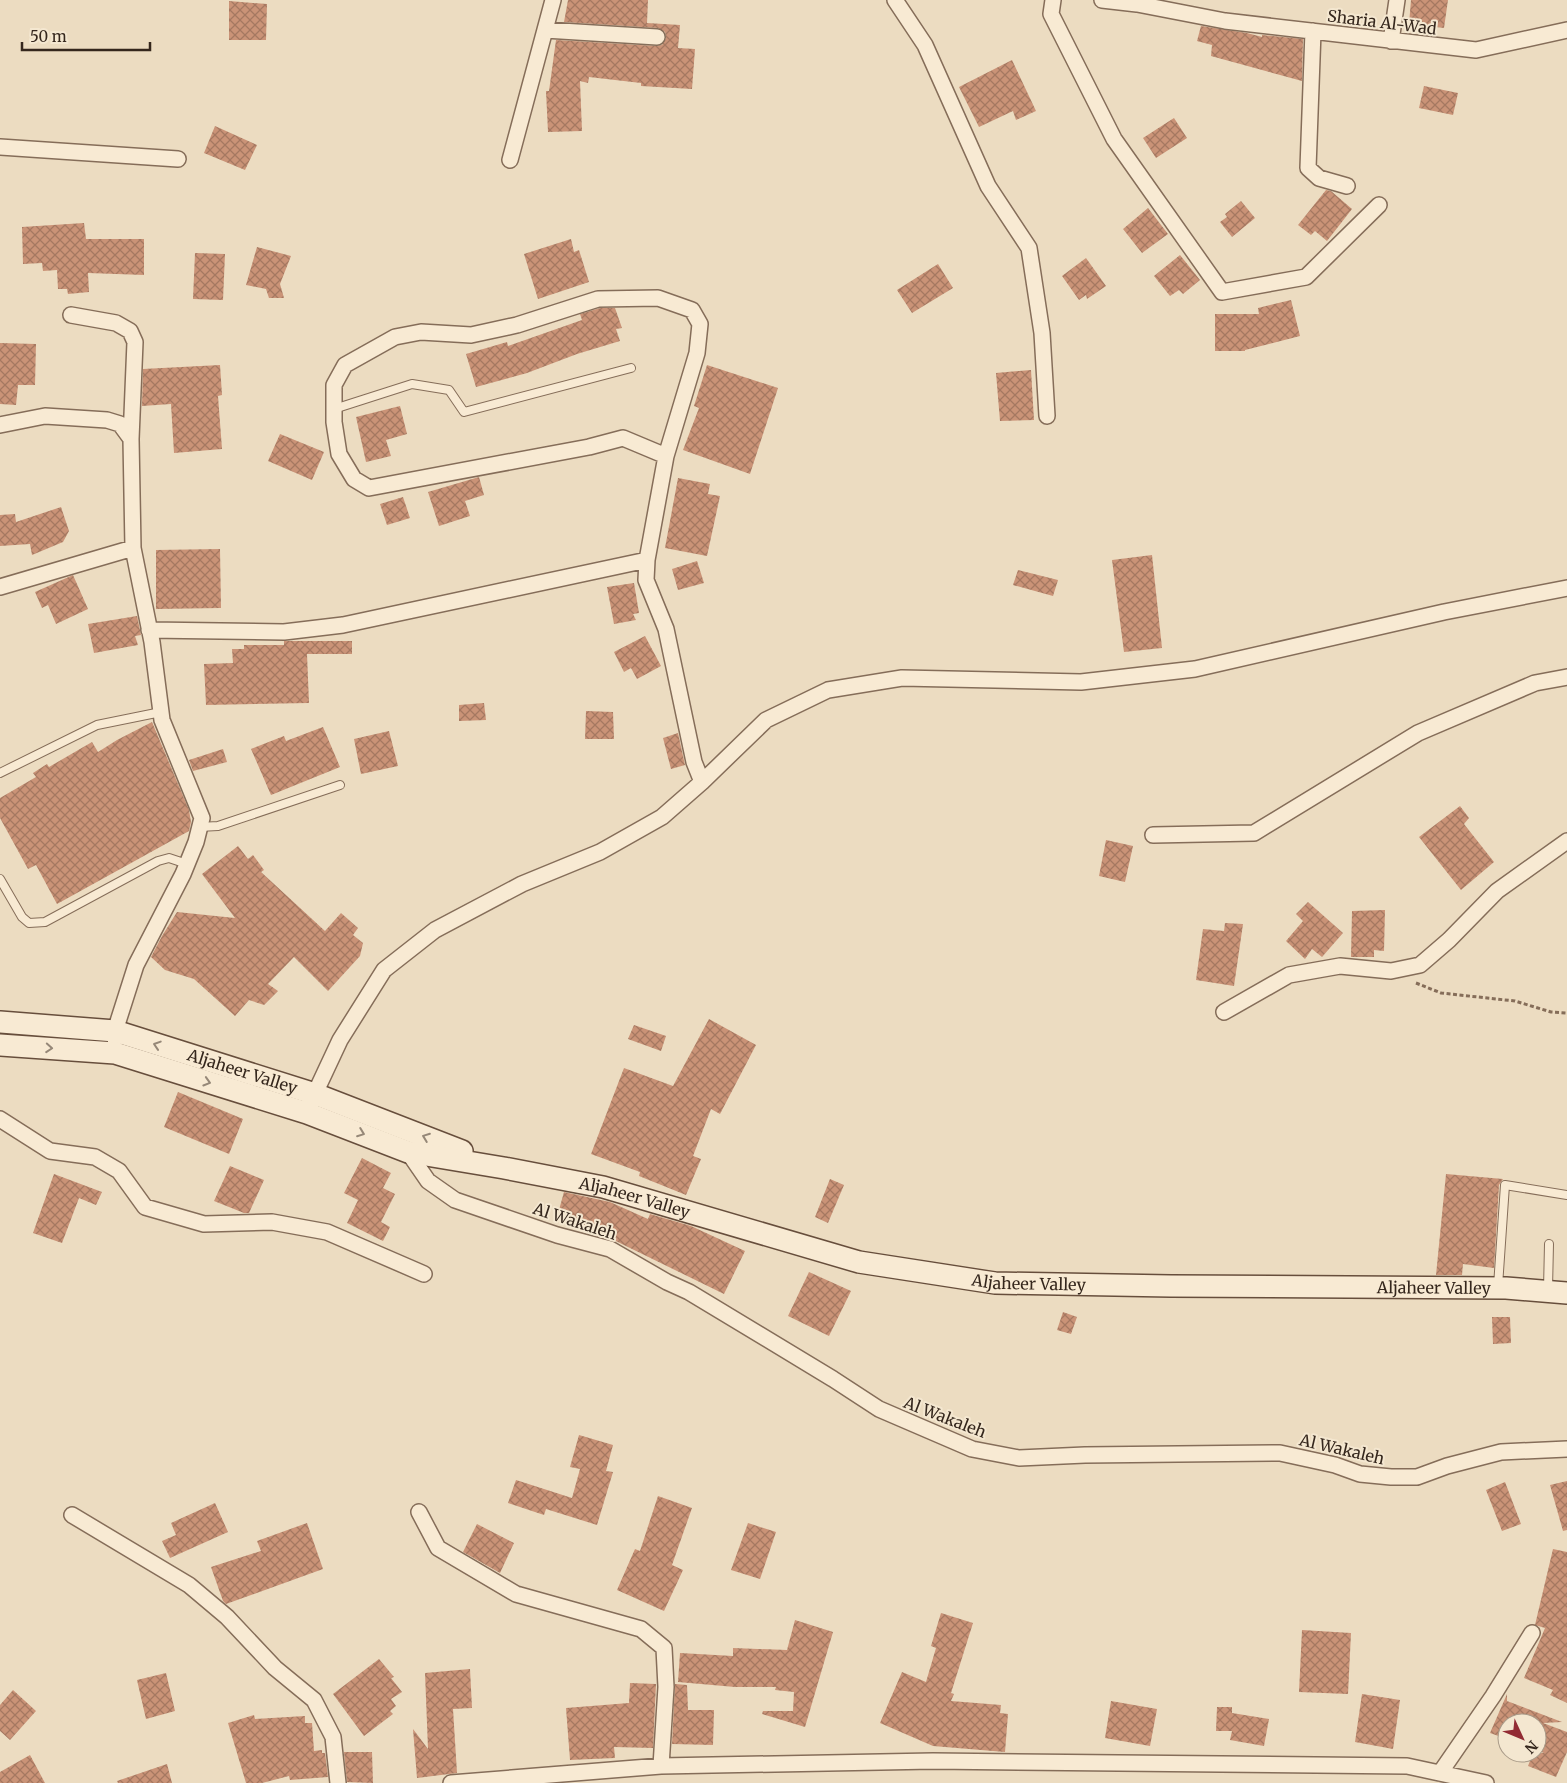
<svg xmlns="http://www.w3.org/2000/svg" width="1567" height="1783" font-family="Merriweather,serif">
  <defs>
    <pattern id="building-cross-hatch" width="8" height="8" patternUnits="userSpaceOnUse" patternTransform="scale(1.25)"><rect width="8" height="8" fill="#ca9377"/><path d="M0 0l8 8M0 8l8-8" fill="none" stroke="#a57861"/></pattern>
  </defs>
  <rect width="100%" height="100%" fill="#ecdcc1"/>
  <path fill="url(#building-cross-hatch)" d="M568 0H648L647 23 680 25 678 48 695 49 692 89 641 86V83L589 77 588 83 580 81 582 131 548 132 546 91H549L556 40 656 46 662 45 666 38 665 32 658 28 564 22Z
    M1411 0H1448L1444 28 1409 24Z
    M229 1 267 4 266 40H229Z
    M1201 26 1247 33 1262 37V35L1303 39 1302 81 1211 56 1212 45 1197 41Z
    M1012 60 1036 111 1016 120 1013 111 979 127 959 87Z
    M1424 86 1458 93 1453 115 1419 108Z
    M1174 118 1187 138 1156 158 1143 138Z
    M215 126 257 145 245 170 204 153Z
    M1326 190 1331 191 1352 209 1327 241 1315 231 1311 235 1298 225Z
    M1241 201 1255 218 1232 237 1220 222 1227 217 1225 214Z
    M1148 208 1168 234 1142 253 1123 229Z
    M84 223 86 239H144V275L88 273 89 292 68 294 67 289H58L57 270 43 271 42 263 23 264 22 227Z
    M571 239 574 252 579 250 589 282 538 299 524 254Z
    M257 247 291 256 280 284 284 298H269L266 289 246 285Z
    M195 253 225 254 223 300 193 299Z
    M1180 255 1200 280 1183 294 1179 290 1170 296 1154 276Z
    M1086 258 1106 286 1087 299 1086 295 1079 300 1062 276Z
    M938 264 953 288 912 313 897 290Z
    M1291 300 1300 336 1245 350V351H1215V314H1259L1258 308Z
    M600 308H615L622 328 616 329 620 341 577 354 527 373 476 387 466 354 507 342 508 346 582 320 580 314Z
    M0 343 36 344 35 385H18L16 405 0 404Z
    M220 365 222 395 218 396 222 449 174 453 171 404 142 406 143 369Z
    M707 365 778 388 750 474 683 450 699 408 694 406Z
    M1031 370 1034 420 1000 421 996 373Z
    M400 406 407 434 386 440 391 456 366 462 356 417Z
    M280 434 324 452 312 480 268 461Z
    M479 477 484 495 465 501 470 516 439 526 428 492Z
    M678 478 710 484 708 494 720 496 707 556 665 548Z
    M403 497 410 518 387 525 380 504Z
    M61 507 69 531 63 542 32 555 30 544 0 546V515L15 514 16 522Z
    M220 549 221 608 156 609V550Z
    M1152 555 1162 648 1124 652 1112 560Z
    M697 561 704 583 678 590 672 569Z
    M1018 570 1058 580 1053 596 1013 585Z
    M73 575 88 609 56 624 48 605 42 608 35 592Z
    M634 583 639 613 633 614 636 620 614 624 607 587Z
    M137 616 141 635 135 636 138 645 94 653 88 624Z
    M645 636 661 666 637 679 631 668 624 672 614 652Z
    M284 641H352V654H307L309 703 206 705 204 664 233 663 232 649H244V645H284Z
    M484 703 486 720 459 721V705Z
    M586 711 613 712 614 739H585Z
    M152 722 189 810 191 822 189 831 57 904 36 865 28 869 0 818V798L36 777 33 773 47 764 49 767 92 742 98 752 117 740Z
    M323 727 340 767 271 795 251 749 284 736 286 741Z
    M389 731 398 766 361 774 354 739Z
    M678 733 685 765 671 769 663 738Z
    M223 749 227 762 193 771 189 760Z
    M1460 806 1469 818 1464 824 1494 862 1461 890 1419 837Z
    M1106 840 1133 846 1125 882 1099 876Z
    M238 846 248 859 253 855 264 870 261 872 325 931 341 913 358 928 353 935 363 943 360 956 328 991 294 957 268 984 278 991 264 1005 249 1000 235 1016 194 979 165 970 151 957 162 936 177 912 235 918 202 874Z
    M1308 902 1343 933 1322 957 1312 949 1305 959 1286 941 1303 921 1296 914Z
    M1385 910 1384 951 1374 950V957H1351L1352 911Z
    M1225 923 1243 924 1234 986 1196 980 1203 929 1224 931Z
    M709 1019 756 1045 720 1114 711 1109 693 1156 701 1159 686 1195 639 1176 640 1172 591 1154 624 1068 673 1086Z
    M634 1025 666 1036 661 1051 628 1039Z
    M178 1092 243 1119 229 1154 164 1127Z
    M362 1158 391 1173 383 1188 395 1194 381 1222 390 1227 383 1241 347 1223 358 1200 344 1193Z
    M230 1166 264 1180 249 1213H244L214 1201Z
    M54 1174 102 1192 96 1205 79 1198 62 1243 33 1233Z
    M1446 1174 1503 1179 1499 1185 1494 1268 1463 1264 1462 1275H1436Z
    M830 1179 844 1185 828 1223 815 1217Z
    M564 1192 610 1202 648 1219 650 1214 691 1226 745 1251 724 1294 581 1224 557 1217Z
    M809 1272 851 1291 829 1336 788 1316Z
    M1063 1312 1077 1317 1071 1334 1057 1330Z
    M1492 1317H1510L1511 1343 1493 1344Z
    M579 1435 613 1445 606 1471 613 1472 597 1525 546 1509 544 1515 508 1503 516 1480 572 1498 580 1469 570 1467Z
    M1567 1481V1530L1563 1531 1550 1485Z
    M1505 1482 1521 1524 1502 1531 1486 1490Z
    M658 1496 692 1508 672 1565 683 1570 664 1611 617 1590 635 1549 640 1551Z
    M215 1503 228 1532 170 1558 162 1541 176 1535 171 1523Z
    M307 1523 323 1569 226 1604 223 1601 211 1567 261 1551 257 1541Z
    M748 1523 776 1532 760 1579 731 1570Z
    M477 1524 514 1543 500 1573 463 1552Z
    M1553 1549 1567 1552V1703L1550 1695 1553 1690 1524 1678 1545 1628 1535 1625Z
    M941 1613 973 1623 951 1693 954 1694 951 1701 1001 1705 1000 1713 1008 1714 1005 1752 933 1746 880 1723 902 1672 926 1682 936 1648 931 1646Z
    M795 1620 833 1632 805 1727 762 1714 763 1711H793L794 1692 775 1690 776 1687H735L678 1682 680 1653 733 1656V1648L787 1650Z
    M1302 1630 1351 1633 1348 1694 1299 1692Z
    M379 1659 394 1677 391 1678 402 1692 391 1699 396 1706 390 1711 393 1714 364 1736 333 1694Z
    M470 1669 472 1708 453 1709 457 1773 417 1778 413 1729 428 1749 425 1673Z
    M166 1673 175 1711 146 1719 137 1680Z
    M630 1683 656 1684 653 1748 614 1747 615 1758 570 1760 566 1708 629 1703Z
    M675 1684 687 1685 688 1710H714L713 1745 672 1744Z
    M13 1690 36 1711 10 1740 0 1731V1705Z
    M1362 1694 1400 1700 1393 1749 1355 1742Z
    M1507 1694V1701L1562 1722 1543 1723 1567 1732V1752L1556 1777 1528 1766 1533 1753H1544L1537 1750V1723H1507V1739L1490 1733Z
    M1111 1701 1157 1709 1150 1746 1105 1738Z
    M1217 1707H1232V1713L1269 1719 1264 1746 1230 1740 1232 1731H1216Z
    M254 1715 255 1719 305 1716V1723H312L314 1751 322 1750V1753H325L328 1777 290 1780 289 1776 262 1783H246L228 1723Z
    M344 1752H372L373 1783 347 1782Z
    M30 1755 45 1783H0V1772Z
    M167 1764 172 1783H118L117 1781Z"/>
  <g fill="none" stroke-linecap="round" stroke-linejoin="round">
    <defs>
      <path id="lane" d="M334 409 412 384 449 390 464 412 631 368
        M0 773 97 725 161 712
        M199 827 218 826 340 785
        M0 879 22 917 29 923 45 922 158 861 169 858 187 864
        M1498 1286 1505 1185 1567 1195
        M1548 1289 1549 1244"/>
      <path id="street" d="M895 0 925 45 988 186 1029 248 1042 333 1047 416
        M1053 0 1051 14 1114 139 1222 292 1306 277 1379 205
        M1102 0 1137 4 1225 21 1476 50 1567 30
        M545 30 657 37
        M1313 31 1308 168 1319 178 1347 186
        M1391 41 1397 0
        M0 147 178 159
        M510 160 553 0
        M71 315 116 323 130 331 135 342 131 439 133 548 152 642 162 720 202 818 196 842 183 874 136 965 115 1031V1039
        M0 425 45 416 107 420 120 424 131 439
        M666 456 623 438 589 447 369 488 354 479 339 454 334 422V385L345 365 395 337 421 332 471 335 517 325 598 299 658 298 692 310 700 324 697 353 666 456 647 560 646 580 666 629 694 762 702 782
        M0 587 133 548
        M149 630 284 632 343 625 647 560
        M1153 835 1254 833 1418 733 1535 683 1567 677
        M1224 1012 1289 975 1340 966 1391 971 1420 965 1449 940 1497 891 1567 841
        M311 1102 340 1040 384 970 435 930 522 884 600 852 662 817 702 782 766 720 828 690 902 678 1081 682 1195 669 1444 612 1567 588
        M0 1119 50 1151 95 1157 119 1171 145 1207 204 1224 272 1222 327 1232 424 1274
        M408 1152 428 1181 455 1200 557 1235 610 1249 667 1282 689 1292 833 1379 879 1409 972 1449 1019 1458 1085 1455 1280 1453 1335 1465 1360 1474 1391 1477H1417L1447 1466 1501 1452 1567 1449
        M419 1512 438 1548 516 1594 641 1629 664 1648 666 1687 661 1766
        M72 1515 189 1585 227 1617 275 1668 314 1700 333 1737 338 1783
        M1440 1773 1493 1696 1532 1633
        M451 1783 661 1766 933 1761 1407 1766 1486 1783"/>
      <g id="secondary">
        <path id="s1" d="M0 1022 115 1031 315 1094 462 1151"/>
        <path id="s2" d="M0 1045 115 1053 307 1113 408 1152 504 1168 603 1187 859 1262 995 1283 1171 1286 1506 1288 1567 1293"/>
      </g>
    </defs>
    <use href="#lane" stroke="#856d59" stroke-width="10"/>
    <use href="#street" stroke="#856d59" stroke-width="18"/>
    <use href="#secondary" stroke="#674e3c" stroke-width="24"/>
    <path stroke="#856d59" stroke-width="3" stroke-dasharray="4 2.5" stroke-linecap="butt" d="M1416 983 1441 993 1515 1001 1551 1012 1567 1013"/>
    <use href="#lane" stroke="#f8ead3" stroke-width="8"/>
    <use href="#street" stroke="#f8ead3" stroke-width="15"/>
    <use href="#secondary" stroke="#f8ead3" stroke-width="21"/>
  </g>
  <defs><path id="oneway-chevron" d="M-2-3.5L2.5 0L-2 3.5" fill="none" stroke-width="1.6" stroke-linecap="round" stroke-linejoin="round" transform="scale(1.25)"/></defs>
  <g stroke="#968878">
    <use href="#oneway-chevron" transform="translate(157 1045) rotate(-162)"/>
    <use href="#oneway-chevron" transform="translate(49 1048) rotate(4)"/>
    <use href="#oneway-chevron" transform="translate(207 1082) rotate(17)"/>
    <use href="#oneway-chevron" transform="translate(361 1133) rotate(21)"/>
    <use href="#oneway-chevron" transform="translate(426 1137) rotate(-159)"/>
  </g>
  <g text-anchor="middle" stroke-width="4" stroke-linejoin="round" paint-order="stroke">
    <g font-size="16" fill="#35271d" stroke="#f4e7d0">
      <text transform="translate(1382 22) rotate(7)" y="6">Sharia Al-Wad</text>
      <text dy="6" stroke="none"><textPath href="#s1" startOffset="249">Aljaheer Valley</textPath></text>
      <text dy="6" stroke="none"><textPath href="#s2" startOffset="656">Aljaheer Valley</textPath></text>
      <text transform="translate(575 1221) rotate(18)" y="6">Al Wakaleh</text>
      <text dy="6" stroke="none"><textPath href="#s2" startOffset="1061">Aljaheer Valley</textPath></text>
      <text dy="6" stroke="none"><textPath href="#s2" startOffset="1466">Aljaheer Valley</textPath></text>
      <text transform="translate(945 1417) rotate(21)" y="6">Al Wakaleh</text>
      <text transform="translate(1342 1449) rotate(13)" y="6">Al Wakaleh</text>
    </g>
  </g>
  <g transform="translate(1522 1738) rotate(134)"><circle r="24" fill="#f4e7d0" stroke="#a89a88"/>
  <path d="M0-4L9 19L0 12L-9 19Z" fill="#922b33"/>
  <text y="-8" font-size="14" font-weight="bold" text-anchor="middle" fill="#35271d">N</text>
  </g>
  <path d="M22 42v8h128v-8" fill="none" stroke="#35271d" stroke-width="2.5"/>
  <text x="30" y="42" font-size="15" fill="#35271d" stroke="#f4e7d0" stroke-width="4" paint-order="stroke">50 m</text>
</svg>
